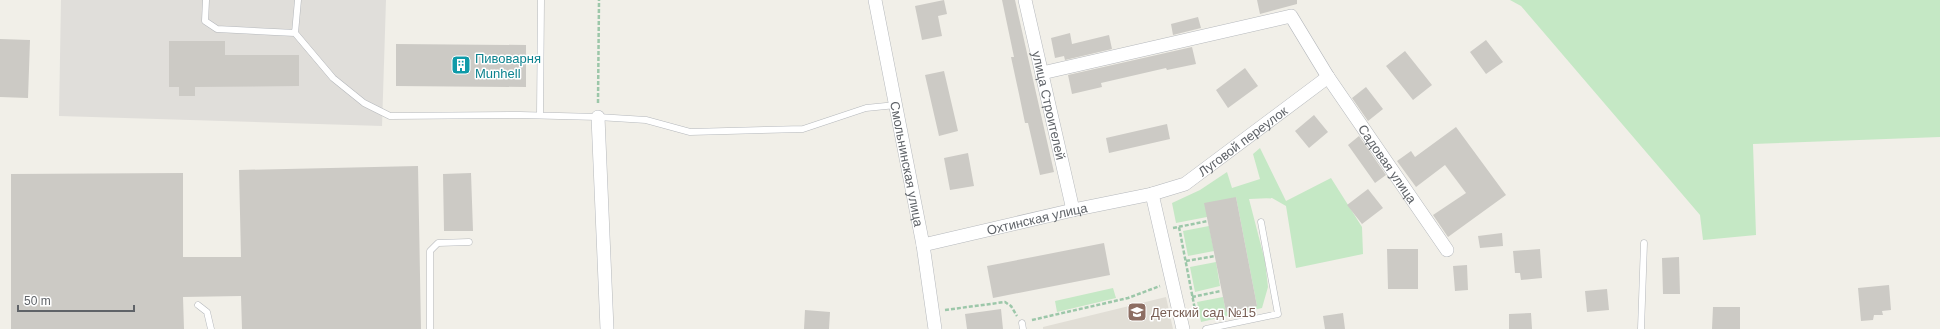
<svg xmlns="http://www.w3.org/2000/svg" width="1940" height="329" font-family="Helvetica,sans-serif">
  <rect width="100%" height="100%" fill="#f1efe8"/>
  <path fill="#e0deda" d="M61 0H386L382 126 59 116Z"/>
  <path fill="#e1ded6" d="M1166 297 1173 329H1043V327Z"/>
  <path fill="#c5e8c5" d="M1510 0H1940V137L1753 144 1756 235 1703 240 1700 215 1521 6Z
    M1260 148 1286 201 1331 178 1362 227 1363 254 1296 268 1286 206 1272 198 1249 199 1265 261 1268 287 1262 308 1201 322 1197 302 1223 297 1226 312 1257 306 1236 197 1207 217 1176 223 1172 203 1200 190 1227 172 1232 188 1260 179 1253 154Z
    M1209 226 1214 251 1188 256 1183 231Z
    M1216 262 1220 286 1195 292 1190 267Z
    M1113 288 1116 298 1057 312 1055 301Z"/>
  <path fill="#cccac5" d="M944 0 947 14 938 16 942 36 922 40 915 6Z
    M1002 0H1015L1054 172 1040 175 1028 123H1025L1019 94 1011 57H1014Z
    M1257 0H1297V4L1260 14Z
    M1198 17 1201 28 1173 35 1171 24Z
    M1070 33 1072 44 1109 35 1112 49 1065 60 1064 56 1055 58 1051 38Z
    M0 39 30 40 28 98 0 97Z
    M1486 40 1503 62 1486 74 1470 52Z
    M169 41H225V55H299V86L195 87V96H179V87H169Z
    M396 44 526 45V87L396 86Z
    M1192 47 1196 64 1167 70 1166 68 1101 83 1102 87 1072 94 1068 75Z
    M1405 51 1432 85 1413 100 1386 66Z
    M1245 68 1258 86 1228 108 1216 90Z
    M944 71 958 131 939 136 925 75Z
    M1366 87 1383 109 1368 121 1352 98Z
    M1314 115 1328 132 1309 148 1295 131Z
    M1167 124 1170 139 1109 153 1106 138Z
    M1456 127 1506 195 1448 237 1433 215 1466 193 1445 165 1416 187 1397 161 1411 151 1415 157Z
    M1359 136 1386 175 1375 183 1348 145Z
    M968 153 974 186 950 190 944 158Z
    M418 166 421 329H242L241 296 183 297 184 329H11V174L183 173V257H241L239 170Z
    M471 173 473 231H444L443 174Z
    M1368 189 1383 208 1362 224 1347 205Z
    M1236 197 1257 306 1226 312 1204 203Z
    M1502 233 1503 246 1480 248 1478 236Z
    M1104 243 1110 275 993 298 987 266Z
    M1387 249H1418V289H1388Z
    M1540 249 1542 278 1521 280 1520 273H1515L1513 251Z
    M1679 257 1680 294H1663L1662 258Z
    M1467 265 1468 290 1455 291 1453 266Z
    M1889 285 1891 310 1882 311 1883 315H1874L1873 320 1861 321 1858 288Z
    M1607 289 1609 310 1587 312 1585 291Z
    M1713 307H1740V329H1712Z
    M1001 309 1003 329H967L965 314Z
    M805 310 830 312 829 329H804Z
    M1343 313 1345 329H1325L1323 316Z
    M1531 313 1532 329H1509V314Z"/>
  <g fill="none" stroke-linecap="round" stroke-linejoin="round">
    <defs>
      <path id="service" d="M206 0 205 21 217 29 295 33
        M298 0 295 33 333 78 364 103 390 116 520 115 598 117 646 120 690 132 803 129 866 108 896 105
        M540 115 541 0
        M198 305 207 312 211 329
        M1022 323 1023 329
        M430 329V251L438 243 469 242
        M1206 329 1278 314 1261 222
        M1641 329 1644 243"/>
      <g id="minor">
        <path id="s1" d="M875 0 923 245 935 329"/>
        <path id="s2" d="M1025 0 1073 210"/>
        <path id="s3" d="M1042 73 1291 16 1328 77 1447 250"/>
        <path d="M598 117 607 329"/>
        <path d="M1152 194 1183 329"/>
        <path id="s4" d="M923 245 1073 210 1152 194 1185 184 1328 77"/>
      </g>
    </defs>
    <use href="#service" stroke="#b5b8bc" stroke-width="7"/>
    <use href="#minor" stroke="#b5b8bc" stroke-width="14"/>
    <path stroke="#9cc7a9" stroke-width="2.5" stroke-dasharray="4 2" stroke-linecap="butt" d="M598 103 599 0
      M1179 227 1196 315
      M1173 228 1208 221
      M1186 261 1215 256
      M1192 297 1221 291
      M945 310 1005 302 1011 306 1017 316
      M1032 320 1128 298 1160 286"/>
    <use href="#service" stroke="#fff" stroke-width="6"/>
    <use href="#minor" stroke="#fff" stroke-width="13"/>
  </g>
  <defs>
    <symbol id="building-square" viewBox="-11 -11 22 22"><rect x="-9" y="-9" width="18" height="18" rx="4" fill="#0f9aa8" stroke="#fff"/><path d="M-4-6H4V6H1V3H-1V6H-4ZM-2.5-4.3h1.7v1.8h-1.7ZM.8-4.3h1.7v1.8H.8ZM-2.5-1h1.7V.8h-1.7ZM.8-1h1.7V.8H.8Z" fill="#fff"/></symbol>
    <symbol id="school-square" viewBox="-11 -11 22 22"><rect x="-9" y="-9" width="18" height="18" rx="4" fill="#8d6e63" stroke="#fff"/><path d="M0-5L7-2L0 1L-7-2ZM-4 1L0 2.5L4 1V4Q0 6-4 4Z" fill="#fff"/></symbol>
  </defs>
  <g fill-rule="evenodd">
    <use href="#building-square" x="450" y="54" width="22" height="22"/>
    <use href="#school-square" x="1126" y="301" width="22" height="22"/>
  </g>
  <g text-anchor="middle" stroke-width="3" stroke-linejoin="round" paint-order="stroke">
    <g font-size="13" fill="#0d838f" stroke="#fff" text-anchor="start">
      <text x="475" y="63">Пивоварня<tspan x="475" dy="15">Munhell</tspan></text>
    </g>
    <g font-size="13" fill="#5f6368" stroke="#fff">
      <text dy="5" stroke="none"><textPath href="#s2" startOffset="108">улица Строителей</textPath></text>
      <text dy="5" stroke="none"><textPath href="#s4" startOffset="341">Луговой переулок</textPath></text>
      <text dy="5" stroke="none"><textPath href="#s1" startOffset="167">Смольнинская улица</textPath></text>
      <text dy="5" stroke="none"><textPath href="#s3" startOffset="432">Садовая улица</textPath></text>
      <text dy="5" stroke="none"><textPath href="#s4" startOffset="117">Охтинская улица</textPath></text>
    </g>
    <g font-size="13" fill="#785e54" stroke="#fff" text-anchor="start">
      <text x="1151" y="317">Детский сад №15</text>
    </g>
  </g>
  <path d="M18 305v6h116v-6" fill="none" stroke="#5f6368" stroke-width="2"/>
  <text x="24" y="305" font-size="12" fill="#5f6368" stroke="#ffffff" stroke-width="3" paint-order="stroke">50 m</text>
</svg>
